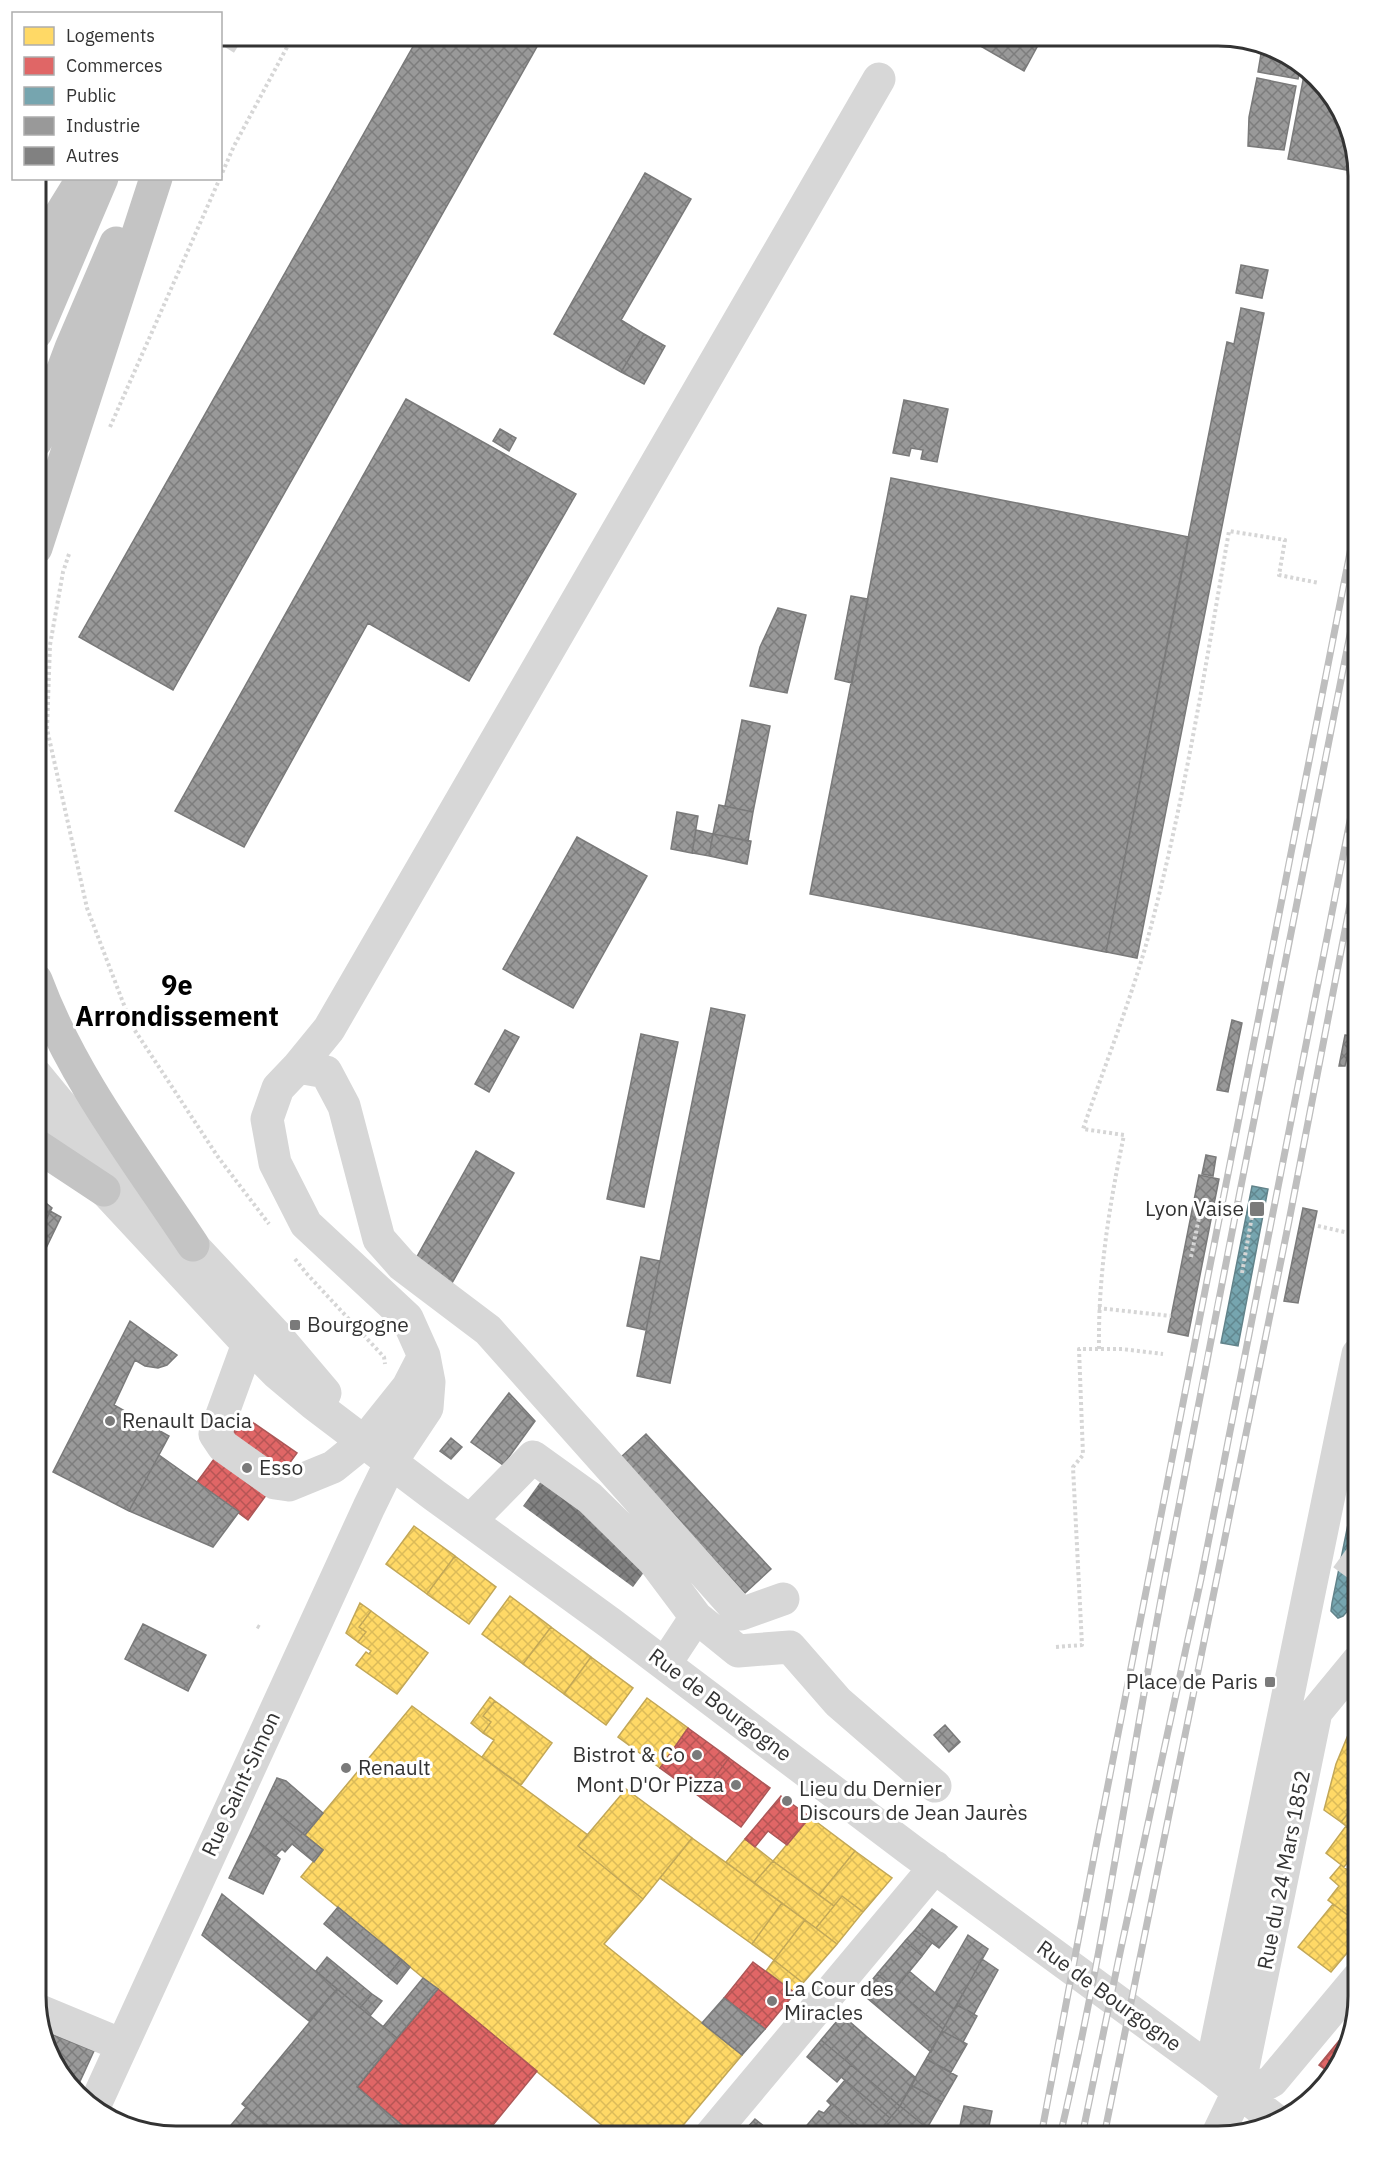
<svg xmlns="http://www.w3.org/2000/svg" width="1394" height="2172" font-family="'IBM Plex Sans',sans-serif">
  <defs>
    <pattern id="homes-cross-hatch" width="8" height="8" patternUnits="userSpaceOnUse" patternTransform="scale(1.5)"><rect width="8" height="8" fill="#ffd966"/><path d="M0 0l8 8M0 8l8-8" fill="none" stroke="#dbbb59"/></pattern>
    <pattern id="shops-cross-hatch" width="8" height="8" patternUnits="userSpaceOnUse" patternTransform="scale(1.5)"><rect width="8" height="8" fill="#e06666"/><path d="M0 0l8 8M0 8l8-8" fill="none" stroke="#b65555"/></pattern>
    <pattern id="public-cross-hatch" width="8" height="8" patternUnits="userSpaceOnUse" patternTransform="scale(1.5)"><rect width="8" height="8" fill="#76a5af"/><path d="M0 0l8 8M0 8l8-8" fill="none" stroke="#61878f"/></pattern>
    <pattern id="industry-cross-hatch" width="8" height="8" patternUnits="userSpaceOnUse" patternTransform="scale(1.5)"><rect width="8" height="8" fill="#999"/><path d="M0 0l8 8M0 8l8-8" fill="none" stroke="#7d7d7d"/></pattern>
    <pattern id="building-cross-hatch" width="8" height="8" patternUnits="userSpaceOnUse" patternTransform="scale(1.5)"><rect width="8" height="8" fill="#818181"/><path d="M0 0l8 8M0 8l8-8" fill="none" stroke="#6a6a6a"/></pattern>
  </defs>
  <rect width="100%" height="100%" fill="#fff"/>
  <path fill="url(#homes-cross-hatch)" stroke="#c2a757" stroke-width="1.5" d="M414 1526 455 1556 427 1594 386 1564Z
    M455 1556 496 1587 469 1624 427 1594Z
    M510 1596 551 1627 523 1664 482 1634Z
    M360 1603 371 1611 359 1627 366 1632 358 1642 346 1633Z
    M371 1611 428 1653 397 1694 356 1665 366 1652 369 1654 371 1651 358 1642 366 1632 359 1627Z
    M551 1627 591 1657 564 1694 523 1664Z
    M591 1657 633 1688 606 1725 564 1694Z
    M490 1697 495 1701 483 1716 491 1722 483 1733 471 1723Z
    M647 1698 688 1728 660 1768 618 1737Z
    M495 1701 552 1743 521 1785 482 1757 494 1740 483 1733 491 1722 483 1716Z
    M412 1706 588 1835 578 1846 643 1899 604 1944 742 2055 674 2136H615L301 1877 323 1850 305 1835Z
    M1353 1723 1358 1725V1763L1346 1793 1354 1806 1341 1822 1324 1810 1336 1764Z
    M626 1789 692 1838 643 1899 578 1846Z
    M1354 1806 1358 1810V1835L1341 1822Z
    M810 1817 855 1851 819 1895 773 1861Z
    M1346 1826 1358 1835V1849L1344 1867 1326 1853Z
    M692 1838 782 1903 752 1944 660 1878Z
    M745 1839 773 1861 754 1883 726 1862Z
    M855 1851 892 1878 863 1912 842 1896 834 1906 819 1895Z
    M773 1861 834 1906 816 1928 754 1883Z
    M1358 1861V1878L1350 1871Z
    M1341 1865 1358 1878V1923L1328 1900 1339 1886 1330 1878Z
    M842 1896 863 1912 837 1944 816 1928Z
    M782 1903 805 1920 774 1960 752 1944Z
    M1333 1904 1358 1923V1940L1331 1972 1298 1947Z
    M805 1920 837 1944 803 1983 774 1960Z
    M774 1960 803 1983 795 1993 766 1971Z"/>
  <path fill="url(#shops-cross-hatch)" stroke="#ac5757" stroke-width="1.5" d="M245 1417 297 1453 248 1520 197 1482Z
    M688 1728 729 1758 700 1797 660 1768Z
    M729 1758 770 1788 741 1827 700 1797Z
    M781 1796 810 1817 787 1845 768 1831 755 1847 745 1839Z
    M753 1962 795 1993 765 2029 724 1998Z
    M438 1989 537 2071 484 2136H415L357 2087Z
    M1347 2031 1334 2073 1333 2075 1319 2065Z"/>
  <path fill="url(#public-cross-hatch)" stroke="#62838a" stroke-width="1.5" d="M1252 1186 1268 1189 1238 1346 1221 1343Z
    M1358 1475V1599L1343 1616 1338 1618 1331 1611 1332 1603Z"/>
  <path fill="url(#industry-cross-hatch)" stroke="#7a7a7a" stroke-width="1.5" d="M419 36H543L173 690 79 637Z
    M963 36H1043L1024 71Z
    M1262 48 1296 60 1301 65 1298 79 1258 72Z
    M1305 70 1343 114 1357 172 1288 159Z
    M1257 78 1296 86 1284 150 1248 146 1249 117Z
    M645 173 691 199 621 320 644 334 621 372 554 334Z
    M1241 265 1268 270 1262 298 1236 293Z
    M1241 308 1264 313 1137 958 1106 952 1227 342 1234 344Z
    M644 334 665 346 644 384 621 372Z
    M406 399 576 494 469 681 368 623 244 847 175 811Z
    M904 400 948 409 937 462 921 459 923 450 911 448 909 456 893 453Z
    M500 429 516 438 509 451 493 441Z
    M891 478 1189 537 1106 952 810 894Z
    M851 596 868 599 852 683 835 679Z
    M778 608 806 615 787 693 750 686 760 647Z
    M742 720 770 726 753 812 725 806Z
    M719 805 753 812 748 841 713 834Z
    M677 812 698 816 692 853 671 849Z
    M696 830 713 834 709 856 692 853Z
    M713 834 751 841 747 864 709 856Z
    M577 837 647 876 573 1008 503 969Z
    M711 1008 745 1015 670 1383 637 1376Z
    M1232 1020 1242 1023 1228 1092 1217 1090Z
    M505 1030 519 1037 489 1092 475 1084Z
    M641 1034 678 1042 644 1207 607 1199Z
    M1345 1035 1352 1036 1345 1066H1339Z
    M476 1151 514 1173 452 1283 414 1262Z
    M1206 1155 1216 1157 1213 1176 1202 1174Z
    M1199 1175 1219 1179 1188 1336 1168 1332Z
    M36 1195 52 1208 36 1240Z
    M1303 1208 1317 1211 1298 1303 1284 1301Z
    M50 1211 61 1217 36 1269V1240Z
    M641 1257 660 1261 646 1330 627 1326Z
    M130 1321 177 1355 167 1365 158 1368 145 1366 135 1360 114 1405 169 1436 129 1511 53 1472Z
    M509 1393 535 1421 503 1465 471 1442Z
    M646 1434 771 1569 745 1593 620 1458Z
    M451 1438 462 1447 451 1459 440 1451Z
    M159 1455 239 1512 213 1547 129 1511Z
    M143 1624 206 1655 188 1691 125 1659Z
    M945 1725 960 1742 949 1752 934 1735Z
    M277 1778 286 1781 323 1813 305 1835 265 1803Z
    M265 1803 323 1850 314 1862 292 1844 285 1852 282 1849 275 1856 250 1835Z
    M250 1835 280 1859 263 1894 229 1878Z
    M222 1894 337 1989 309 2021 202 1935Z
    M338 1907 401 1959 387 1976 324 1924Z
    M932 1909 957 1927 939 1948 915 1930Z
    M915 1930 932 1943 922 1956 905 1941Z
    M968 1935 988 1949 954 2009 935 1993Z
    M905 1941 922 1956 895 1989 877 1974Z
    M327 1957 372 1994 360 2008 316 1971Z
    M401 1959 410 1967 397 1984 387 1976Z
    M982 1959 998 1970 974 2014 957 2005Z
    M909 1971 954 2009 943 2029 895 1989Z
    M877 1974 943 2029 931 2052 861 1993Z
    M423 1978 438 1989 397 2038 383 2027Z
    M337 1989 397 2038 357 2087 403 2126 395 2136H281L242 2104Z
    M372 1994 382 2001 370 2016 360 2008Z
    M724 1998 765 2029 742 2055 702 2023Z
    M957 2005 977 2016 963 2042 942 2031Z
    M842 2015 866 2036 845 2060 821 2040Z
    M44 2031 94 2051 77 2088 51 2058Z
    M942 2031 967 2044 951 2072 926 2059Z
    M866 2036 916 2078 900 2106 845 2060Z
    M821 2040 851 2065 837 2082 807 2057Z
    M926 2059 957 2076 942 2102 911 2085Z
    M851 2065 900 2106 890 2118 841 2077Z
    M845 2080 890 2118 875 2136H871L828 2100Z
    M911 2085 942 2102 927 2128 900 2106Z
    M828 2100 871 2136H798L819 2111 824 2113 831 2105 827 2101Z
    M900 2106 927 2128 920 2136H875Z
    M964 2106 992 2111 987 2136H958Z
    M246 2107 281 2136H222Z
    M755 2119 776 2136H754L746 2129Z"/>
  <path fill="url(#building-cross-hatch)" d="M541 1481 651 1563 633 1587 523 1506Z"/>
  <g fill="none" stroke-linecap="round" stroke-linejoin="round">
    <path stroke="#d6d6d6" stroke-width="33" stroke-dasharray="33 16" stroke-linecap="butt" d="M1343 1554 1358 1565"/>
    <path stroke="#d6d6d6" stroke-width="33" stroke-dasharray="33 16" stroke-linecap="butt" d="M220 44 225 36"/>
    <path stroke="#d6d6d6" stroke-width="4" stroke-dasharray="3 3" stroke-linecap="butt" d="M220 178 234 146 293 36
      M110 427 220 178
      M69 554 63 572 50 645 47 729 87 908 132 1026 218 1157 269 1224
      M1318 1226 1358 1235
      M1191 1257 1201 1208
      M295 1259 307 1274 384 1357 385 1364
      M1242 1273 1252 1216
      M1098 1308 1171 1316
      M1099 1349C1098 1276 1109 1206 1124 1135L1083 1129C1104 1068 1128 1007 1146 945 1183 810 1205 669 1229 531L1285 540 1279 575 1319 583
      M257 1626 262 1629
      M1056 1647 1082 1645 1073 1467 1083 1455 1079 1349H1122L1163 1354"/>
    <path stroke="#d7d7d7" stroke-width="33" d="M298 1067 326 1072 344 1106 379 1239 402 1265 488 1330 741 1614 783 1599
      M36 1075 59 1103 275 1334 325 1393
      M36 1116 248 1344 277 1373 314 1404 434 1495 610 1623 912 1851 1211 2070 1278 2122
      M248 1344 215 1434 223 1446 275 1483 289 1485 333 1467 364 1442 408 1387 424 1356
      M470 1521 533 1457 590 1498 654 1561 696 1617 738 1651 790 1647 838 1702 935 1786
      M665 1664 696 1617
      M40 2011 122 2045
      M1211 2070 1358 1354
      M1238 2092H1251L1272 2081 1358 1978
      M94 2107 369 1507 391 1462 427 1408 429 1382 424 1356 407 1318 306 1224 275 1163 267 1119 278 1088 298 1067 329 1029 879 79
      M710 2136 935 1867
      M1217 2136 1238 2092 1316 1712 1358 1661"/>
    <path stroke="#c4c4c4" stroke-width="33" d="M36 254 83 178
      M36 333 102 178
      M36 441 71 348 116 243
      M36 548 156 178
      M36 980C72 1077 136 1159 193 1245
      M36 1145 104 1190"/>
    <defs>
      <path id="rail" d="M1041 2136 1096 1846 1358 512
        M1060 2136C1105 1947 1131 1753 1168 1562 1230 1239 1294 917 1358 594
        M1082 2136 1121 1948 1201 1579 1358 780
        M1104 2136 1289 1221 1358 863"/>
    </defs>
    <use href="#rail" stroke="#bebebe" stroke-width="7"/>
    <use href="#rail" stroke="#fff" stroke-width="4.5" stroke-dasharray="14" stroke-linecap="butt"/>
  </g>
  <g fill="#7a7a7a" stroke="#fff" stroke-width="2">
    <rect x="1249" y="1201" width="16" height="16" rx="3"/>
    <rect x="289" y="1319" width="12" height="12" rx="3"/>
    <circle cx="110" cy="1421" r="6"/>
    <circle cx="247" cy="1468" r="6"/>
    <rect x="1264" y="1676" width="12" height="12" rx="3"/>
    <circle cx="697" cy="1755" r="6"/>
    <circle cx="346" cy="1768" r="6"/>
    <circle cx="736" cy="1785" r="6"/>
    <circle cx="787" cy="1801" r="6"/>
    <circle cx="772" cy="2001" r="6"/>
  </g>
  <g text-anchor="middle" stroke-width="6" stroke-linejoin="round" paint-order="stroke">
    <g font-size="21" fill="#333" stroke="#fff" text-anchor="start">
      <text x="1244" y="1216" text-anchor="end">Lyon Vaise</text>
      <text x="307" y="1332">Bourgogne</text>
      <text x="122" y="1428">Renault Dacia</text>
      <text x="259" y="1475">Esso</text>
      <text x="1258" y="1689" text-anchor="end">Place de Paris</text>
      <text x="685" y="1762" text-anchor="end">Bistrot &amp; Co</text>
      <text x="358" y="1775">Renault</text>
      <text x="724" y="1792" text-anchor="end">Mont D'Or Pizza</text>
      <text x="799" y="1796">Lieu du Dernier<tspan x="799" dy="24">Discours de Jean Jaurès</tspan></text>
      <text x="784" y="1996">La Cour des<tspan x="784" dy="24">Miracles</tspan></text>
    </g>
    <g font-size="21" fill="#333" stroke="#fff">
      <text transform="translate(720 1705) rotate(37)" y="7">Rue de Bourgogne</text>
      <text transform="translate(241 1784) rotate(-65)" y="7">Rue Saint-Simon</text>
      <text transform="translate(1284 1870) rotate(-79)" y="7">Rue du 24 Mars 1852</text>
      <text transform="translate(1109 1996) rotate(36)" y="7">Rue de Bourgogne</text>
    </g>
    <g font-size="27" font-weight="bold" fill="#000" stroke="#fff">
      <text x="177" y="995">9e<tspan x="177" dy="31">Arrondissement</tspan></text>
    </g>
  </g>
  <path d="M0 0H1394V2172H0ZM176 46H1218A130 130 0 0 1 1348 176V1996A130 130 0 0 1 1218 2126H176A130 130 0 0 1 46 1996V176A130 130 0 0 1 176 46Z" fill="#fff" fill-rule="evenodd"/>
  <path fill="none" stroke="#333" stroke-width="3" d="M176 46H1218A130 130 0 0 1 1348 176V1996A130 130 0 0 1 1218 2126H176A130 130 0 0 1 46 1996V176A130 130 0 0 1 176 46Z"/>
  <rect x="12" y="12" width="210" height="168" fill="#ffffff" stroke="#adadad" stroke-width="1.5"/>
  <rect x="24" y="27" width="30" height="18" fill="#ffd966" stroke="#adadad" stroke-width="1.5"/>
  <text x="66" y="42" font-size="18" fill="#333333">Logements</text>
  <rect x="24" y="57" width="30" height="18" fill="#e06666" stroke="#adadad" stroke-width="1.5"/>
  <text x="66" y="72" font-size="18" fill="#333333">Commerces</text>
  <rect x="24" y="87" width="30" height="18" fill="#76a5af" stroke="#adadad" stroke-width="1.5"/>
  <text x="66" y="102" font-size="18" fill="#333333">Public</text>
  <rect x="24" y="117" width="30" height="18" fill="#999999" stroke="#adadad" stroke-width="1.5"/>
  <text x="66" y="132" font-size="18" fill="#333333">Industrie</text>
  <rect x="24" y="147" width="30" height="18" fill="#818181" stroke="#adadad" stroke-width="1.5"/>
  <text x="66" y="162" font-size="18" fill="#333333">Autres</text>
</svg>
